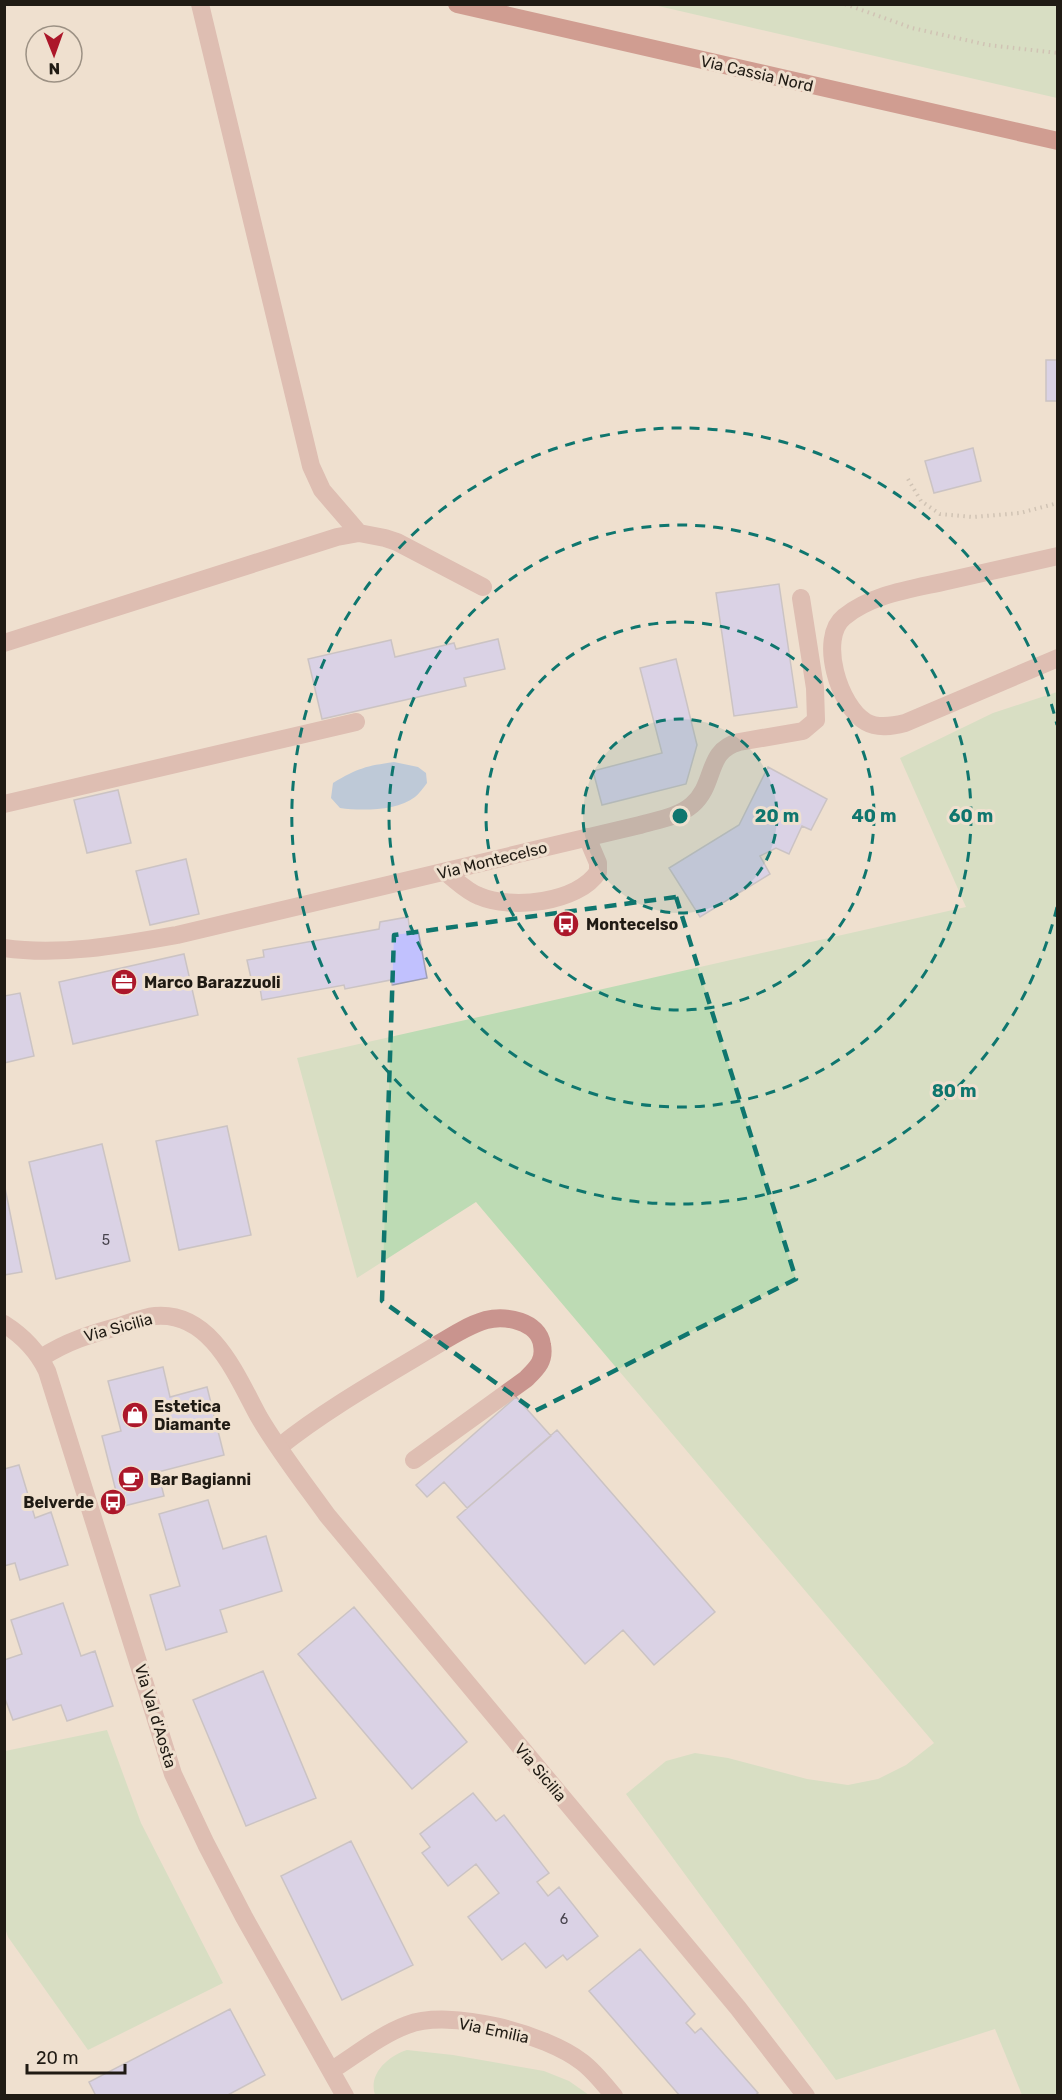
<svg xmlns="http://www.w3.org/2000/svg" width="1062" height="2100" font-family="Rubik,sans-serif">
  <rect width="100%" height="100%" fill="#efe0cf"/>
  <path fill="#bddbb4" d="M654 5H1057V98Z
    M1057 692V2095H1022L995 2029 836 2080 626 1794 666 1761 695 1753 728 1758 807 1779 848 1785 878 1779 906 1765 934 1743 476 1202 357 1278 297 1058 966 907 900 758 993 713Z
    M107 1730 141 1823 223 1983 88 2050 8 1937 5 1928V1751Z
    M407 2050 453 2055 544 2071 569 2081 589 2095H375C368 2074 388 2056 407 2050Z"/>
  <path fill="#83aedf" d="M394 762 418 767 426 773 427 783C423 788 419 794 415 797 397 811 361 811 340 808L331 798 333 783C358 768 366 766 394 762Z"/>
  <path fill="#c1c1fe" stroke="#a0a0b4" stroke-width="1.5" d="M1046 360H1058V401H1046Z
    M973 448 981 481 934 493 925 461Z
    M779 584 797 707 734 716 716 593Z
    M498 639 505 669 464 678 466 686 322 719 308 659 391 640 395 657 454 643 456 649Z
    M676 659 697 745 686 784 602 805 593 771 662 753 640 668Z
    M768 767 827 799 811 830 802 826 789 854 776 848 760 856 770 874 700 917 669 868 739 825Z
    M118 790 131 843 87 853 74 800Z
    M186 859 199 914 150 925 136 871Z
    M408 917 410 932 418 930 427 978 392 985 391 980 345 989 344 985 262 1000 259 982 252 983 247 960 264 957 263 950 379 929 380 922Z
    M184 954 198 1015 73 1044 59 982Z
    M20 993 34 1056 4 1063V996Z
    M227 1126 251 1235 179 1250 156 1141Z
    M102 1144 130 1261 56 1279 29 1162Z
    M4 1183 22 1272 4 1275Z
    M163 1367 170 1397 207 1387 224 1455 158 1472 164 1496 120 1507 102 1436 121 1431 108 1381Z
    M516 1397 551 1436 467 1508 444 1482 427 1497 416 1485Z
    M557 1430 715 1612 654 1665 623 1630 585 1664 457 1517Z
    M19 1465 35 1518 51 1512 68 1565 20 1580 15 1563 4 1566V1469Z
    M208 1500 223 1549 266 1536 282 1591 220 1610 227 1632 166 1650 150 1595 180 1586 159 1514Z
    M63 1603 81 1656 95 1651 113 1706 67 1721 61 1705 13 1720 4 1696V1660L22 1654 11 1620Z
    M354 1607 467 1742 412 1789 298 1654Z
    M263 1671 316 1798 246 1826 193 1700Z
    M473 1793 496 1821 504 1815 549 1873 537 1882 548 1896 559 1887 598 1936 567 1960 563 1955 546 1968 525 1943 502 1960 468 1917 499 1893 476 1864 448 1886 422 1853 430 1847 420 1834Z
    M351 1841 413 1965 342 2000 281 1876Z
    M640 1949 695 2014 686 2023 695 2033 701 2028 758 2093 754 2096H680L589 1991Z
    M230 2009 265 2075 226 2096H96L89 2082Z"/>
  <g fill="none" stroke-linecap="round" stroke-linejoin="round">
    <path stroke="#aca092" stroke-width="4" stroke-dasharray="1.5 4.5" stroke-linecap="butt" d="M845 4 912 28 988 45 1058 53
      M908 479 921 501 940 514 973 517 1020 513 1058 503"/>
    <path stroke="#c9948e" stroke-width="18" d="M200 4 311 466 322 490 359 533
      M1058 556C1021 564 984 573 947 581 912 589 872 594 844 617 818 638 839 707 866 722 878 729 893 726 905 723L1058 658
      M4 643 337 537 359 533 385 538 397 542 483 587
      M4 804 356 722
      M445 872C456 880 466 891 479 896 511 910 578 903 598 872V863L587 837
      M279 1447C324 1411 375 1382 425 1352 444 1341 465 1326 486 1320 505 1315 539 1321 542 1345 545 1361 537 1368 526 1379L414 1460"/>
    <path stroke="#c9948e" stroke-width="18" d="M4 948C61 956 121 945 177 935L640 825C657 820 678 817 692 805 717 783 705 751 739 742L803 731 816 720 815 688 801 598
      M4 1324C23 1336 37 1350 47 1371L173 1774 206 1844 244 1917 345 2096
      M41 1358C67 1341 91 1334 120 1326 132 1322 144 1317 155 1316 212 1311 237 1377 259 1417 279 1451 304 1483 327 1515L738 2008 806 2096
      M332 2070C356 2055 380 2035 407 2025 450 2008 546 2034 582 2062 594 2071 604 2084 614 2096"/>
    <path stroke="#aa4d46" stroke-width="18" d="M457 4 1058 141"/>
  </g>
  <path d="M0 0H1062V2100H0ZM676 897 796 1279 535 1411 382 1301 394 935Z" fill="#efe0cf" fill-opacity=".55" fill-rule="evenodd"/>
  <path fill="none" stroke="#0f766e" stroke-width="4.5" stroke-dasharray="12 8" stroke-linejoin="round" d="M676 897 796 1279 535 1411 382 1301 394 935Z"/>
  <circle cx="680" cy="816" r="97" fill="#0f766e" fill-opacity=".12"/>
  <g fill="none" stroke="#0f766e" stroke-width="3" stroke-dasharray="10 8">
    <circle cx="680" cy="816" r="97"/>
    <circle cx="680" cy="816" r="194"/>
    <circle cx="680" cy="816" r="291"/>
    <path d="M1057 907A388 388 0 1 1 1057 725"/>
  </g>
  <defs>
    <symbol id="bus-disc" viewBox="-11 -11 22 22"><circle r="9.5" fill="#ac172a" stroke="#efe0cf"/><path d="M-5-6H5V4H4V6H2V4H-2V6H-4V4H-5ZM-3.5-4V0h7V-4ZM-3.5 1.2v1.5H-2V1.2ZM2 1.2v1.5H3.5V1.2Z" fill="#fff"/></symbol>
    <symbol id="office-disc" viewBox="-11 -11 22 22"><circle r="9.5" fill="#ac172a" stroke="#efe0cf"/><path d="M-6-3h4V-5.5h4V-3h4V5H-6ZM-1-4.5V-3h2v-1.5ZM-6 0V1H6V0Z" fill="#fff"/></symbol>
    <symbol id="shop-disc" viewBox="-11 -11 22 22"><circle r="9.5" fill="#ac172a" stroke="#efe0cf"/><path d="M-5-2.5h2.3a2.7 3.5 0 0 1 5.4 0H5L5.5 6h-11ZM-1.5-2.5h3a1.5 2.3 0 0 0-3 0Z" fill="#fff"/></symbol>
    <symbol id="cafe-disc" viewBox="-11 -11 22 22"><circle r="9.5" fill="#ac172a" stroke="#efe0cf"/><path d="M-5.5-4.5H6V0H3Q3 3.5 0 3.5H-2.5Q-5.5 3.5-5.5 0ZM3-3.2v2h1.7v-2ZM-6 4.5H4V6H-6Z" fill="#fff"/></symbol>
  </defs>
  <g fill-rule="evenodd">
    <use href="#bus-disc" x="551" y="909" width="30" height="30"/>
    <use href="#office-disc" x="109" y="967" width="30" height="30"/>
    <use href="#shop-disc" x="120" y="1400" width="30" height="30"/>
    <use href="#cafe-disc" x="116" y="1464" width="30" height="30"/>
    <use href="#bus-disc" x="98" y="1487" width="30" height="30"/>
  </g>
  <g text-anchor="middle" stroke-width="6" stroke-linejoin="round" paint-order="stroke">
    <g font-size="14" fill="#48444e">
      <text x="106" y="1245">5</text>
      <text x="564" y="1924">6</text>
    </g>
    <g font-size="16" fill="#201b14" stroke="#efe0cf">
      <text transform="translate(757 73) rotate(13)" y="6">Via Cassia Nord</text>
      <text transform="translate(492 860) rotate(-14)" y="6">Via Montecelso</text>
      <text transform="translate(118 1327) rotate(-15)" y="6">Via Sicilia</text>
      <text transform="translate(156 1716) rotate(73)" y="6">Via Val d'Aosta</text>
      <text transform="translate(541 1772) rotate(50)" y="6">Via Sicilia</text>
      <text transform="translate(494 2030) rotate(12)" y="6">Via Emilia</text>
    </g>
    <g font-size="16" font-weight="bold" fill="#201b14" stroke="#efe0cf" text-anchor="start">
      <text x="586" y="930">Montecelso</text>
      <text x="144" y="988">Marco Barazzuoli</text>
      <text x="154" y="1412">Estetica<tspan x="154" dy="18">Diamante</tspan></text>
      <text x="150" y="1485">Bar Bagianni</text>
      <text x="94" y="1508" text-anchor="end">Belverde</text>
    </g>
  </g>
  <circle cx="680" cy="816" r="9" fill="#0f766e" stroke="#efe0cf" stroke-width="3"/>
  <g font-size="18" text-anchor="middle" font-weight="bold" fill="#0f766e" stroke="#efe0cf" stroke-width="6" stroke-linejoin="round" paint-order="stroke">
    <text x="777" y="822">20 m</text>
    <text x="874" y="822">40 m</text>
    <text x="971" y="822">60 m</text>
    <text x="954" y="1097">80 m</text>
  </g>
  <rect width="1062" height="2100" fill="none" stroke="#201b14" stroke-width="12"/>
  <g transform="translate(54 54) rotate(179)"><circle r="28" fill="#efe0cf" stroke="#9c9184" stroke-width="1.5"/>
  <path d="M0-4.5L10 22L0 15L-10 22Z" fill="#ac172a"/>
  <text y="-9" font-size="16" font-weight="bold" text-anchor="middle" fill="#201b14">N</text>
  </g>
  <path d="M27 2064v9h98v-9" fill="none" stroke="#201b14" stroke-width="3"/>
  <text x="36" y="2064" font-size="18" fill="#201b14" stroke="#efe0cf" stroke-width="4.5" paint-order="stroke">20 m</text>
</svg>
